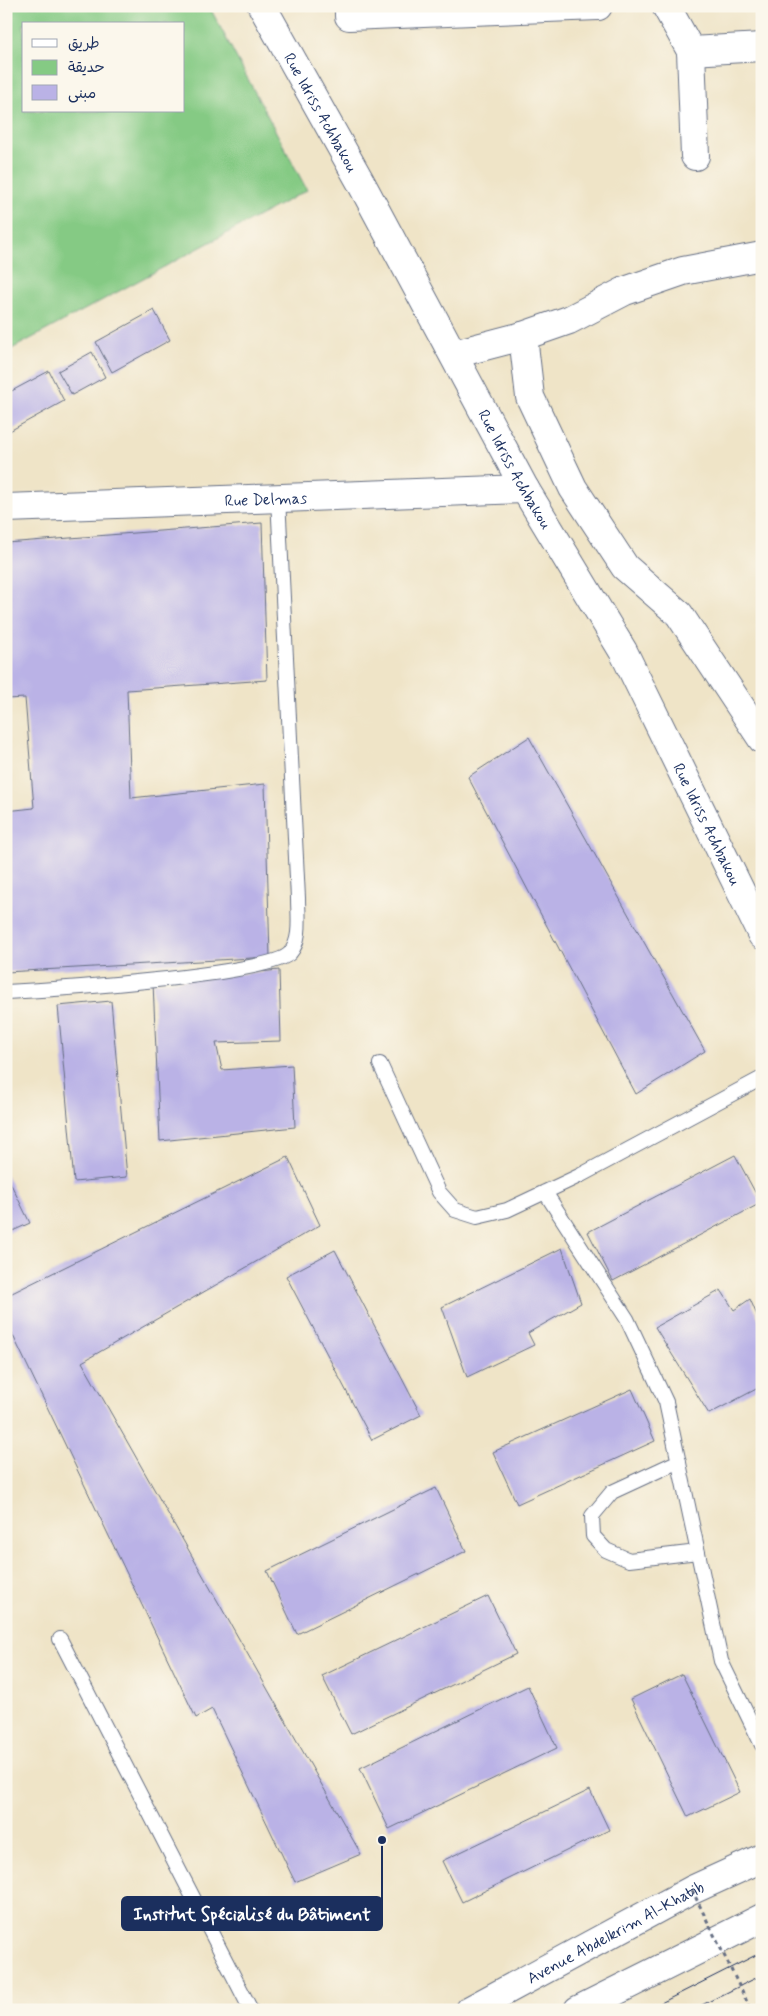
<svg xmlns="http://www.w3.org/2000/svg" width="768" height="2016" font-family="Mynerve,'Playpen Sans Arabic',sans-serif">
  <rect width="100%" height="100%" fill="#fbf7ec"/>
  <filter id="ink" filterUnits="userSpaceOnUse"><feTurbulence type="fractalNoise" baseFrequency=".02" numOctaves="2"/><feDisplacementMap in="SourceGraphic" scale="10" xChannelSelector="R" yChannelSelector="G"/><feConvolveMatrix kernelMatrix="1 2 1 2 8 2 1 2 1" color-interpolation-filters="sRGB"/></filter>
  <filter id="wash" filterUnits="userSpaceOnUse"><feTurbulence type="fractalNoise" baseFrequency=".0096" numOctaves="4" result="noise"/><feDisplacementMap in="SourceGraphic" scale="20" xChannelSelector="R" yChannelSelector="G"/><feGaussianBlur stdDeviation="1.12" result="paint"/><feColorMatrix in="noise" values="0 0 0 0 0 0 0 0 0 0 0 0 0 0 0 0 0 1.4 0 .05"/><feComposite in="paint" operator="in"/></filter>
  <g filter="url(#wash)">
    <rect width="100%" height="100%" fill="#efe4c7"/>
    <path fill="#85ca84" stroke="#507c71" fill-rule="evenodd" d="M6 6H209L307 190 6 352ZM24 24H184V111H24Z"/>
    <g id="blocks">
      <path fill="#bab2e6" d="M154 310 170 340 112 372 96 342Z
        M92 352 105 377 72 395 58 371Z
        M49 371 64 401 6 433V394Z
        M262 523 267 680 127 690 131 798 265 784 270 957 6 972V811L34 808 25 698 6 699V543Z
        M529 737 705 1051 636 1094 468 777Z
        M279 970 281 1041 216 1043 222 1070 292 1065 295 1127 160 1141 153 983Z
        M111 1001 127 1177 74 1182 58 1006Z
        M735 1155 761 1203 613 1281 588 1232Z
        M288 1157 320 1225 82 1362 361 1854 295 1882 212 1709 196 1718 6 1321V1296Z
        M6 1174 30 1223 6 1234Z
        M562 1248 581 1303 528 1333 534 1345 467 1377 442 1307Z
        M335 1250 421 1415 372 1440 286 1276Z
        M721 1290 734 1310 750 1299 760 1322 762 1321V1386L709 1414 655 1327Z
        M632 1389 655 1441 517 1504 493 1452Z
        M436 1488 466 1551 297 1634 267 1571Z
        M488 1596 516 1654 351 1734 322 1676Z
        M682 1674 740 1792 688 1817 631 1699Z
        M528 1686 557 1748 389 1829 360 1768Z
        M590 1790 609 1830 462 1902 442 1861Z"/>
    </g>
  </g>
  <g filter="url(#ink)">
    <use href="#blocks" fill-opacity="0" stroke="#656e83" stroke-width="1"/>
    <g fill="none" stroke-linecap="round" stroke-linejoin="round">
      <defs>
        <path id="service" d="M6 992C46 990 272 975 290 953 302 939 298 916 298 898L278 498
          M380 1064 439 1192 455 1210 477 1217 507 1210 581 1175 762 1078
          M545 1192 627 1319 666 1402 721 1661 762 1745
          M679 1461 612 1492 592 1516 593 1536 606 1550 629 1560 698 1552
          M60 1639 251 2010"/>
        <g id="minor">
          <path id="s1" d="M262 6 360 181 525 489 623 651 762 935"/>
          <path d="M349 6V16L598 6"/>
          <path d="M666 6 691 51 695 156"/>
          <path d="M691 51 762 47"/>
          <path d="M523 336 530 397 573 488 625 567 679 614 762 739"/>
          <path d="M454 354 523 336 569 320 625 291 683 271 762 256"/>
          <path id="s2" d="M6 508 525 489"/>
        </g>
        <g id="tertiary">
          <path id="s3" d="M470 2010 692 1890 762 1858"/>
        </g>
        <path id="trunk" d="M578 2010 762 1918"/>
      </defs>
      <use href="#service" stroke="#656e83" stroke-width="16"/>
      <use href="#minor" stroke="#656e83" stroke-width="30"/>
      <use href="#tertiary" stroke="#656e83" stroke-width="30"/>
      <use href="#trunk" stroke="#656e83" stroke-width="30"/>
      <use href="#service" stroke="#fff" stroke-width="14"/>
      <use href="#minor" stroke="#fff" stroke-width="28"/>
      <use href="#tertiary" stroke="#fff" stroke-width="28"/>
      <use href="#trunk" stroke="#fff" stroke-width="28"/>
      <path stroke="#1b2f5e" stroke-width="1" d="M647 2010 762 1952
        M692 2010 762 1975"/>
      <path stroke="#656e83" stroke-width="3" stroke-dasharray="4 4" stroke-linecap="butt" d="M692 1890 751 2010"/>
    </g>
  </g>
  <g text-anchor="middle" stroke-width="5" stroke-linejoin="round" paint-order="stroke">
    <g font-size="16" fill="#1b2f5e" stroke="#fbf7ec">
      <text dy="6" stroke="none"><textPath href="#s1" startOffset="122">Rue Idriss Achbakou</textPath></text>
      <text dy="6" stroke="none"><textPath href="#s1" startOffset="528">Rue Idriss Achbakou</textPath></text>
      <text dy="6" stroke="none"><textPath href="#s2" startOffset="260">Rue Delmas</textPath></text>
      <text dy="6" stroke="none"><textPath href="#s1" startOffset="932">Rue Idriss Achbakou</textPath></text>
      <text dy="6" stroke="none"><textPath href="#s3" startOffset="165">Avenue Abdelkrim Al-Khatib</textPath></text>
    </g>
  </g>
  <path fill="none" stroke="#1b2f5e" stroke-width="2" d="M382 1840L382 1914"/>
  <circle fill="#1b2f5e" stroke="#fbf7ec" stroke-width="2" cx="382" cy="1840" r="5"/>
  <rect fill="#1b2f5e" stroke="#1b2f5e" stroke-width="2" x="122" y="1897" width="260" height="33" rx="5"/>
  <g font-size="18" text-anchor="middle" font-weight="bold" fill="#fff">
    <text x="252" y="1920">Institut Spécialisé du Bâtiment</text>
  </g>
  <rect width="768" height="2016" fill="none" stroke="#fbf7ec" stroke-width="25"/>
  <rect x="22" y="22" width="162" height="90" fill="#fbf7ec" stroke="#a1a7b3"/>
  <rect x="32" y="39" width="25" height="8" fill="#ffffff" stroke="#a1a7b3"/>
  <text x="68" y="48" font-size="15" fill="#1b2f5e">طريق</text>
  <rect x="32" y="60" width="25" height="15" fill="#85ca84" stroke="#a1a7b3"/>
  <text x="68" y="72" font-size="15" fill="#1b2f5e">حديقة</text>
  <rect x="32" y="85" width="25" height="15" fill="#bab2e6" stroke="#a1a7b3"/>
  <text x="68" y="98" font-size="15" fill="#1b2f5e">مبنى</text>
</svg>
